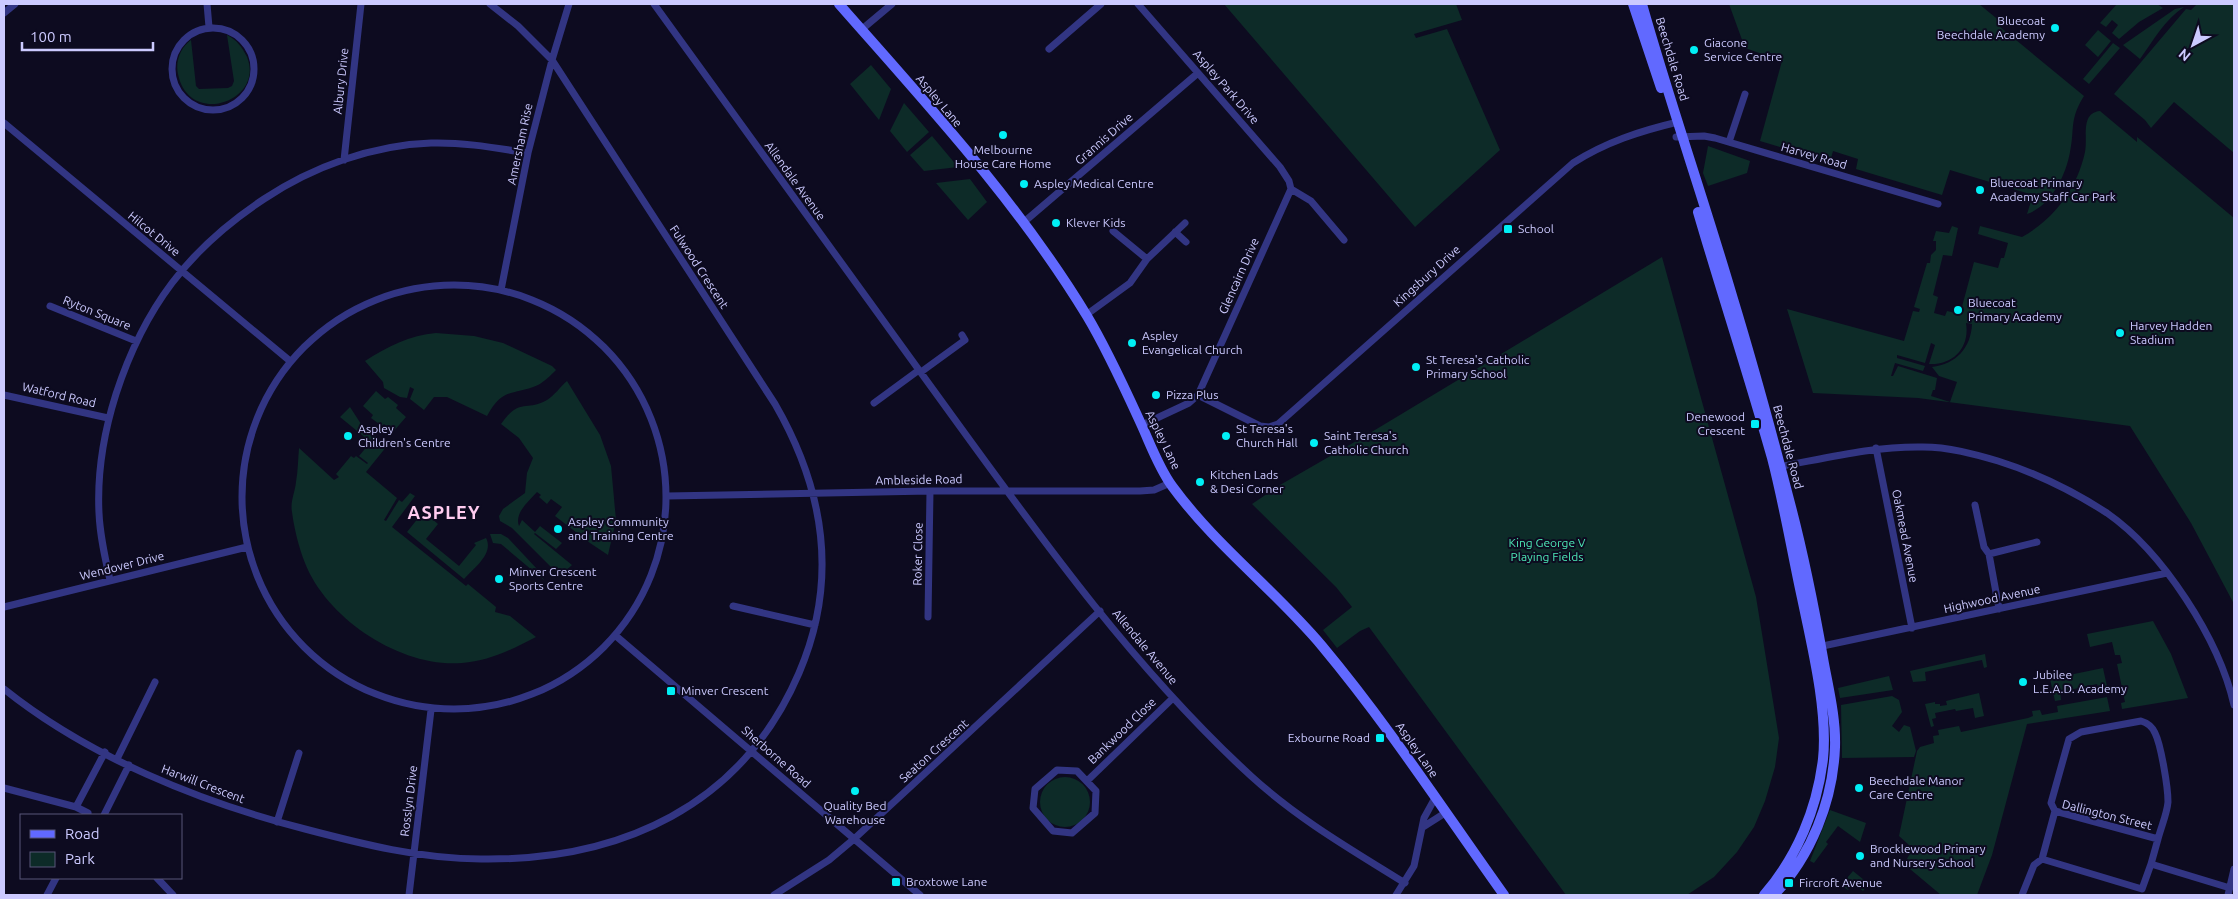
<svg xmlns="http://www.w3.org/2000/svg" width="2238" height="899" font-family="Ubuntu,sans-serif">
  <rect width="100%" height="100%" fill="#0d0b20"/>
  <path fill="#0d2b28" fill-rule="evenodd" d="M1224 4H1456L1462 20 1414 34 1416 38 1447 29 1500 150 1415 227Z
    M1729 4H1979L2001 22 1999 26 2084 96C2069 120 2075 128 2070 152 2066 175 2051 206 2027 214L2033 195 1950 170 1942 195 1856 169 1858 159 1833 151 1830 162 1760 141 1782 61 1745 48Z
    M2117 4H2157L2163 8 2139 22 2119 39 2112 33 2118 25 2112 20 2106 27 2100 23Z
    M2197 4H2234V153L2174 102 2151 128 2145 120 2114 94 2186 9 2191 10Z
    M2184 7C2165 19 2153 41 2140 59L2123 45 2175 9Z
    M2098 30 2111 41 2098 57 2085 45Z
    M227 35C237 40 242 47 247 57 265 101 189 128 178 74 175 61 181 47 191 40L196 86 199 89 228 88 232 86 234 81Z
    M2113 43 2120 48 2089 84 2083 79Z
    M871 65 891 89 879 120 850 84Z
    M904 103 929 132 907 152 890 131Z
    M2100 111 2137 142V137L2234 218V604L2191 523 2130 426 1918 398 1813 393 1787 309 1904 341 1913 311 1919 312 1920 309 1914 307 1927 263H1930L1931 255 1936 250V241H1933L1936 231 1949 233 1952 226 1958 228 1952 256 1943 255 1933 295 1938 297 1934 313 1945 316 1947 311 1960 314 1974 262 1998 268 2001 258H2004L2008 243 1978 234 1980 226 2022 237C2054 219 2077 189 2085 152 2088 137 2080 113 2100 111ZM1966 323 1972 324C1971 348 1956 364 1932 367L1939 376 1957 382 1950 402 1931 396 1933 390H1935L1937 378 1898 366 1893 376H1891L1895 363 1923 371 1925 366 1897 358V355L1925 363 1931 343 1935 345 1929 364C1954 365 1970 347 1966 323Z
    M932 136 958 167 924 171 910 155Z
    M1708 146 1750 161 1747 173 1708 186 1703 173Z
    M970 179 987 202 968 220 936 183Z
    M1662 257 1756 597 1779 738 1775 767 1765 801 1754 827 1737 852 1714 877 1687 895H1566L1369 627 1360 631 1337 648 1323 630 1352 607 1336 587 1252 504 1280 485 1365 436Z
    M436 333 474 336 503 343 552 366 556 370C551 375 544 382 538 385 512 396 503 387 487 416L447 397H434L424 410 410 399 414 389 410 387 407 398 400 397 384 388 383 382 365 361C387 347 410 335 436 333Z
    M567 381 600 435 611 466 616 520 608 555 590 543 555 516 562 507 551 499 547 504 539 497 541 495 537 492C529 501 514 513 519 526L522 520 535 532 540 526 562 543 556 549 535 533 534 534 572 565 560 576 512 528 500 521 499 516 503 509 525 493 527 473 533 458 519 438 501 424C520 397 526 412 547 400 555 395 560 387 567 381Z
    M376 391 385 399 388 397 398 405 396 408 406 417 393 432 384 424 382 426 371 418 373 415 363 406Z
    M350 407 361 424 387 446 366 472 397 498 384 520 386 521 399 500 402 502 410 493 415 496 392 527 466 586 468 584 496 607 495 612 510 616 536 637C513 649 489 661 462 663 401 668 327 619 305 563 299 548 294 528 292 512 290 502 295 492 296 482 298 471 298 459 299 448L334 480 339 477 336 474 351 456 354 458 356 456 367 464 368 463 359 456 369 444 368 440 340 417Z
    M430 511 431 518 438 524 426 539 459 566 476 545 474 543 486 538C494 553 475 567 464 579L407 532 423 512Z
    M490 534H501L508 538 538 570 537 572 545 581 501 544 493 543Z
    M2153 621 2171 654 2188 698 2122 709 2121 703 2125 702 2117 664 2122 663 2120 655H2115L2112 642 2090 647 2087 634Z
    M1985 654 1987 667 1984 668 1982 660 1925 672 1926 681 1913 682 1910 671Z
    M2103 668 2108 691 2100 693 2097 684 2060 692 2061 700 2055 701 2050 679Z
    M1889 676 1893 690 1840 698 1838 688Z
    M1979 693 1984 716 1975 718 1973 708 1956 711 1955 709 1935 713 1936 718 1932 719 1934 726 1931 727 1925 704 1935 702V704H1940V706L1947 705 1946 701Z
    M1892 696 1899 700 1902 712 1892 726 1899 732 1904 725 1910 727 1916 751 1914 757 1842 758 1841 705Z
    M2107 697 2110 711 2027 724 1992 855 1977 895H1941L1904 864 1911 852 1909 845 1899 836 1917 751 1920 747 1934 743 1933 736 1939 735 1938 730 1959 726 1961 732 2028 718 2033 716 2032 711 2040 710 2042 715 2058 712 2057 706Z
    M1040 802a25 25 0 1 1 50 0a25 25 0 1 1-50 0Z
    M1830 810 1866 823 1860 842 1838 826 1826 842 1828 844 1814 863 1810 861Z
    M1853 871 1869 884 1863 891 1853 883 1848 890 1841 885Z"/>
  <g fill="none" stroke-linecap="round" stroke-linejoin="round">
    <path stroke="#323583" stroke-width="7" d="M207 4 209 27
      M654 4C747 132 840 260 932 388 1030 523 1128 663 1251 776 1298 819 1352 850 1405 883
      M1138 4 1280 167 1289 181 1291 189
      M4 13 15 4
      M172 69a41 41 0 1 1 82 0a41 41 0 1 1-82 0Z
      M861 30 892 4
      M1049 49 1101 4
      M4 123 290 361
      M1676 137 1704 136 1715 138 1938 204
      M1729 142 1745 94
      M344 160 361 4
      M1291 189 1311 201 1344 240
      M1024 222 1198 73
      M1113 231 1147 259
      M1175 232 1186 242
      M242 497a212 212 0 1 1 424 0a212 212 0 1 1-424 0Z
      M501 290 528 153 552 60 569 4
      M50 306 136 341
      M1086 315 1130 283 1147 259 1185 223
      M921 372 965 340 962 335
      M4 395 108 418
      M1198 395 1260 426 1269 427 1278 424 1573 163C1606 142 1640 131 1678 122
      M874 403 919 370
      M1142 425 1189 403 1198 395 1291 189
      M1876 448 1912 628
      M1778 467C1827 458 1873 446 1923 447 1949 447 1974 454 1998 461 2036 473 2073 491 2107 513 2163 552 2219 639 2234 705
      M667 496 930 491H1140L1154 490 1170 483
      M1975 505 1984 547 1989 554 1999 609
      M1989 554 2037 542
      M110 580C105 558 100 536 99 513 97 473 104 432 116 394 144 308 188 249 264 199 312 167 372 145 431 143 463 142 496 148 528 153
      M733 606 815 625
      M4 607 247 547
      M928 617 930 491
      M616 636 920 895
      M1818 647 2167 573
      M4 689C89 757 200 802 305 829 362 844 421 859 481 859 621 861 742 806 799 673 839 580 824 489 775 404L552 60 518 26 490 4
      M117 759 155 682
      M1057 770 1077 771 1096 791 1095 813 1072 833 1053 831 1033 808 1035 789Z
      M1087 781 1173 698
      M4 788 76 807 88 813 87 815
      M76 807 105 752
      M2055 811 2051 803 2069 739 2081 732 2141 721C2148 723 2152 726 2155 733 2161 745 2168 787 2168 802 2167 814 2161 827 2158 839
      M104 815 129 765
      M277 822 299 753
      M1423 827 1445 813
      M2151 864 2158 839 2055 811 2042 859 2142 889 2151 864 2230 888
      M157 878 173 895
      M47 895 56 878
      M409 895 431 710
      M774 895 829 860 854 839 1100 611
      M1396 895 1414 866 1424 818 1435 798
      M2022 895 2034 865 2042 859
      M2228 895 2234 869"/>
    <path stroke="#6169ff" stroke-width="10" d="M839 4C926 103 1018 202 1087 316 1108 351 1125 389 1142 426 1151 446 1159 468 1172 486 1215 545 1275 590 1322 646 1388 725 1444 811 1504 895
      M1633 4 1661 88
      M1642 4C1670 103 1704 200 1733 299 1754 368 1773 438 1791 507 1804 557 1814 607 1823 658 1828 687 1836 717 1835 747 1833 801 1811 856 1774 895
      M1698 212C1722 294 1749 376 1772 458 1784 504 1792 552 1802 598 1812 646 1828 711 1823 759 1817 809 1797 857 1764 895"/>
  </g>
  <g fill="#00eff5" stroke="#0d0b20" stroke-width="2">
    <circle cx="2055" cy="28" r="5"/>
    <circle cx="1694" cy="50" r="5"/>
    <circle cx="1003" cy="135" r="5"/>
    <circle cx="1024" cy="184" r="5"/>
    <circle cx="1980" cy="190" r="5"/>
    <circle cx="1056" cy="223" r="5"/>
    <rect x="1503" y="224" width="10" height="10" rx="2.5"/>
    <circle cx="1958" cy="310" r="5"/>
    <circle cx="2120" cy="333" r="5"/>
    <circle cx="1132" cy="343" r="5"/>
    <circle cx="1416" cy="367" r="5"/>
    <circle cx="1156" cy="395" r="5"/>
    <rect x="1750" y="419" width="10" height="10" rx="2.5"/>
    <circle cx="348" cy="436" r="5"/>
    <circle cx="1226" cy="436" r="5"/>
    <circle cx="1314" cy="443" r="5"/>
    <circle cx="1200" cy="482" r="5"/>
    <circle cx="558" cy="529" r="5"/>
    <circle cx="499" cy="579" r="5"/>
    <circle cx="2023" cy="682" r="5"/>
    <rect x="666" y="686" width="10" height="10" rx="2.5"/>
    <rect x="1375" y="733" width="10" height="10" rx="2.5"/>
    <circle cx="1859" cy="788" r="5"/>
    <circle cx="855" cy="791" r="5"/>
    <circle cx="1860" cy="856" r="5"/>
    <rect x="891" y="877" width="10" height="10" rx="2.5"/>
    <rect x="1784" y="878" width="10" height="10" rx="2.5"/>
  </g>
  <g text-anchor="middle" stroke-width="4" stroke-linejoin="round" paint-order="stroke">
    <g font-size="12" fill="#cccaff" stroke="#0d0b20" text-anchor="start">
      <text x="2045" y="25" text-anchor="end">Bluecoat<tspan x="2045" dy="14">Beechdale Academy</tspan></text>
      <text x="1704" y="47">Giacone<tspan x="1704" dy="14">Service Centre</tspan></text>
      <text x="1003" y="154" text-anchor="middle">Melbourne<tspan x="1003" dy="14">House Care Home</tspan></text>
      <text x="1990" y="187">Bluecoat Primary<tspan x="1990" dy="14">Academy Staff Car Park</tspan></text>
      <text x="1034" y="188">Aspley Medical Centre</text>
      <text x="1066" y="227">Klever Kids</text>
      <text x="1518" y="233">School</text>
      <text x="1968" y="307">Bluecoat<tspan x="1968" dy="14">Primary Academy</tspan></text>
      <text x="2130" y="330">Harvey Hadden<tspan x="2130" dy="14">Stadium</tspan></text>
      <text x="1142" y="340">Aspley<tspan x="1142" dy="14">Evangelical Church</tspan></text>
      <text x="1426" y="364">St Teresa's Catholic<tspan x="1426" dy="14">Primary School</tspan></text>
      <text x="1166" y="399">Pizza Plus</text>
      <text x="1745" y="421" text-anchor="end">Denewood<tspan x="1745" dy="14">Crescent</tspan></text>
      <text x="358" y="433">Aspley<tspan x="358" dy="14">Children's Centre</tspan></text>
      <text x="1236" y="433">St Teresa's<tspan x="1236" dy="14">Church Hall</tspan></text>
      <text x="1324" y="440">Saint Teresa's<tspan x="1324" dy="14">Catholic Church</tspan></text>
      <text x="1210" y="479">Kitchen Lads<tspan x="1210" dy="14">&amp; Desi Corner</tspan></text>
      <text x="568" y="526">Aspley Community<tspan x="568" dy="14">and Training Centre</tspan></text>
      <text x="509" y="576">Minver Crescent<tspan x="509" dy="14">Sports Centre</tspan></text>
      <text x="2033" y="679">Jubilee<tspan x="2033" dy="14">L.E.A.D. Academy</tspan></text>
      <text x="681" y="695">Minver Crescent</text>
      <text x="1370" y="742" text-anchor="end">Exbourne Road</text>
      <text x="1869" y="785">Beechdale Manor<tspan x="1869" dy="14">Care Centre</tspan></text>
      <text x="855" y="810" text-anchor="middle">Quality Bed<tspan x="855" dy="14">Warehouse</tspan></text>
      <text x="1870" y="853">Brocklewood Primary<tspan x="1870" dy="14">and Nursery School</tspan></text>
      <text x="906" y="886">Broxtowe Lane</text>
      <text x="1799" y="887">Fircroft Avenue</text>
    </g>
    <g font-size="12" fill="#cccaff" stroke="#0d0b20">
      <text transform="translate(1672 59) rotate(73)" y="4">Beechdale Road</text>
      <text transform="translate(341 81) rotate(-84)" y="4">Albury Drive</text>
      <text transform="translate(1226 87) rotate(49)" y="4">Aspley Park Drive</text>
      <text transform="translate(939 101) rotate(50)" y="4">Aspley Lane</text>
      <text transform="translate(1104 139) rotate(-41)" y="4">Grannis Drive</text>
      <text transform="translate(520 144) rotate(-78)" y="4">Amersham Rise</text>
      <text transform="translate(1814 156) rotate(16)" y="4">Harvey Road</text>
      <text transform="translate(795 181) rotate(54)" y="4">Allendale Avenue</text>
      <text transform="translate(154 234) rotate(39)" y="4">Hilcot Drive</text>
      <text transform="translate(699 267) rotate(57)" y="4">Fulwood Crescent</text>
      <text transform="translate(1239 276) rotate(-66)" y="4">Glencairn Drive</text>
      <text transform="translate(1427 276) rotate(-42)" y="4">Kingsbury Drive</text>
      <text transform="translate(97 313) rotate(22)" y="4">Ryton Square</text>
      <text transform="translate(59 395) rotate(13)" y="4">Watford Road</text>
      <text transform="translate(1163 440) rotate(64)" y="4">Aspley Lane</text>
      <text transform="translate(1788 447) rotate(75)" y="4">Beechdale Road</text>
      <text transform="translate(919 480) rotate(-1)" y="4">Ambleside Road</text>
      <text transform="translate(1905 536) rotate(79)" y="4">Oakmead Avenue</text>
      <text transform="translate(918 554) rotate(-89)" y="4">Roker Close</text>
      <text transform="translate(122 566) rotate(-14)" y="4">Wendover Drive</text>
      <text transform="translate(1992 599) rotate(-12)" y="4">Highwood Avenue</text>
      <text transform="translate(1145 647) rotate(50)" y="4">Allendale Avenue</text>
      <text transform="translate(1122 731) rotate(-44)" y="4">Bankwood Close</text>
      <text transform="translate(1417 750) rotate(55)" y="4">Aspley Lane</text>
      <text transform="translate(934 751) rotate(-42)" y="4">Seaton Crescent</text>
      <text transform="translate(776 757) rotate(41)" y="4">Sherborne Road</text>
      <text transform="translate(203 784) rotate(21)" y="4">Harwill Crescent</text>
      <text transform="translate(409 801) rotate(-83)" y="4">Rosslyn Drive</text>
      <text transform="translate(2107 815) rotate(14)" y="4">Dallington Street</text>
    </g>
    <g font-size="12" fill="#4de8b6" stroke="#0d0b20">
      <text x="1547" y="547">King George V<tspan x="1547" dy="14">Playing Fields</tspan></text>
    </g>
    <g font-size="18" font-weight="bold" letter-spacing="1" fill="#ffccf0" stroke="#0d0b20">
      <text x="444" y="519">ASPLEY</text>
    </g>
  </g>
  <rect width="2238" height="899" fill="none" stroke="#cccaff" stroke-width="10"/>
  <rect x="20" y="814" width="162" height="65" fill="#0d0b20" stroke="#595779"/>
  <rect x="30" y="830" width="25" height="8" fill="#6169ff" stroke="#595779"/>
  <text x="65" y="839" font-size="15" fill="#cccaff">Road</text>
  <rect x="30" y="852" width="25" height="15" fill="#0d2b28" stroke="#595779"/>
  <text x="65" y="864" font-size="15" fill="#cccaff">Park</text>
  <g transform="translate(2193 45) rotate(220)" stroke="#0d0b20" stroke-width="4" paint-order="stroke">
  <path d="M0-4L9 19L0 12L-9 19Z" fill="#cccaff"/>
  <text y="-8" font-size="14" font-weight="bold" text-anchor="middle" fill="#cccaff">N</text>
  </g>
  <path d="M22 42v8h131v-8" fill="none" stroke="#cccaff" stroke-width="2.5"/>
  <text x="30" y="42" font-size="15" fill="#cccaff" stroke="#0d0b20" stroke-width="4" paint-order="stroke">100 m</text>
</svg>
